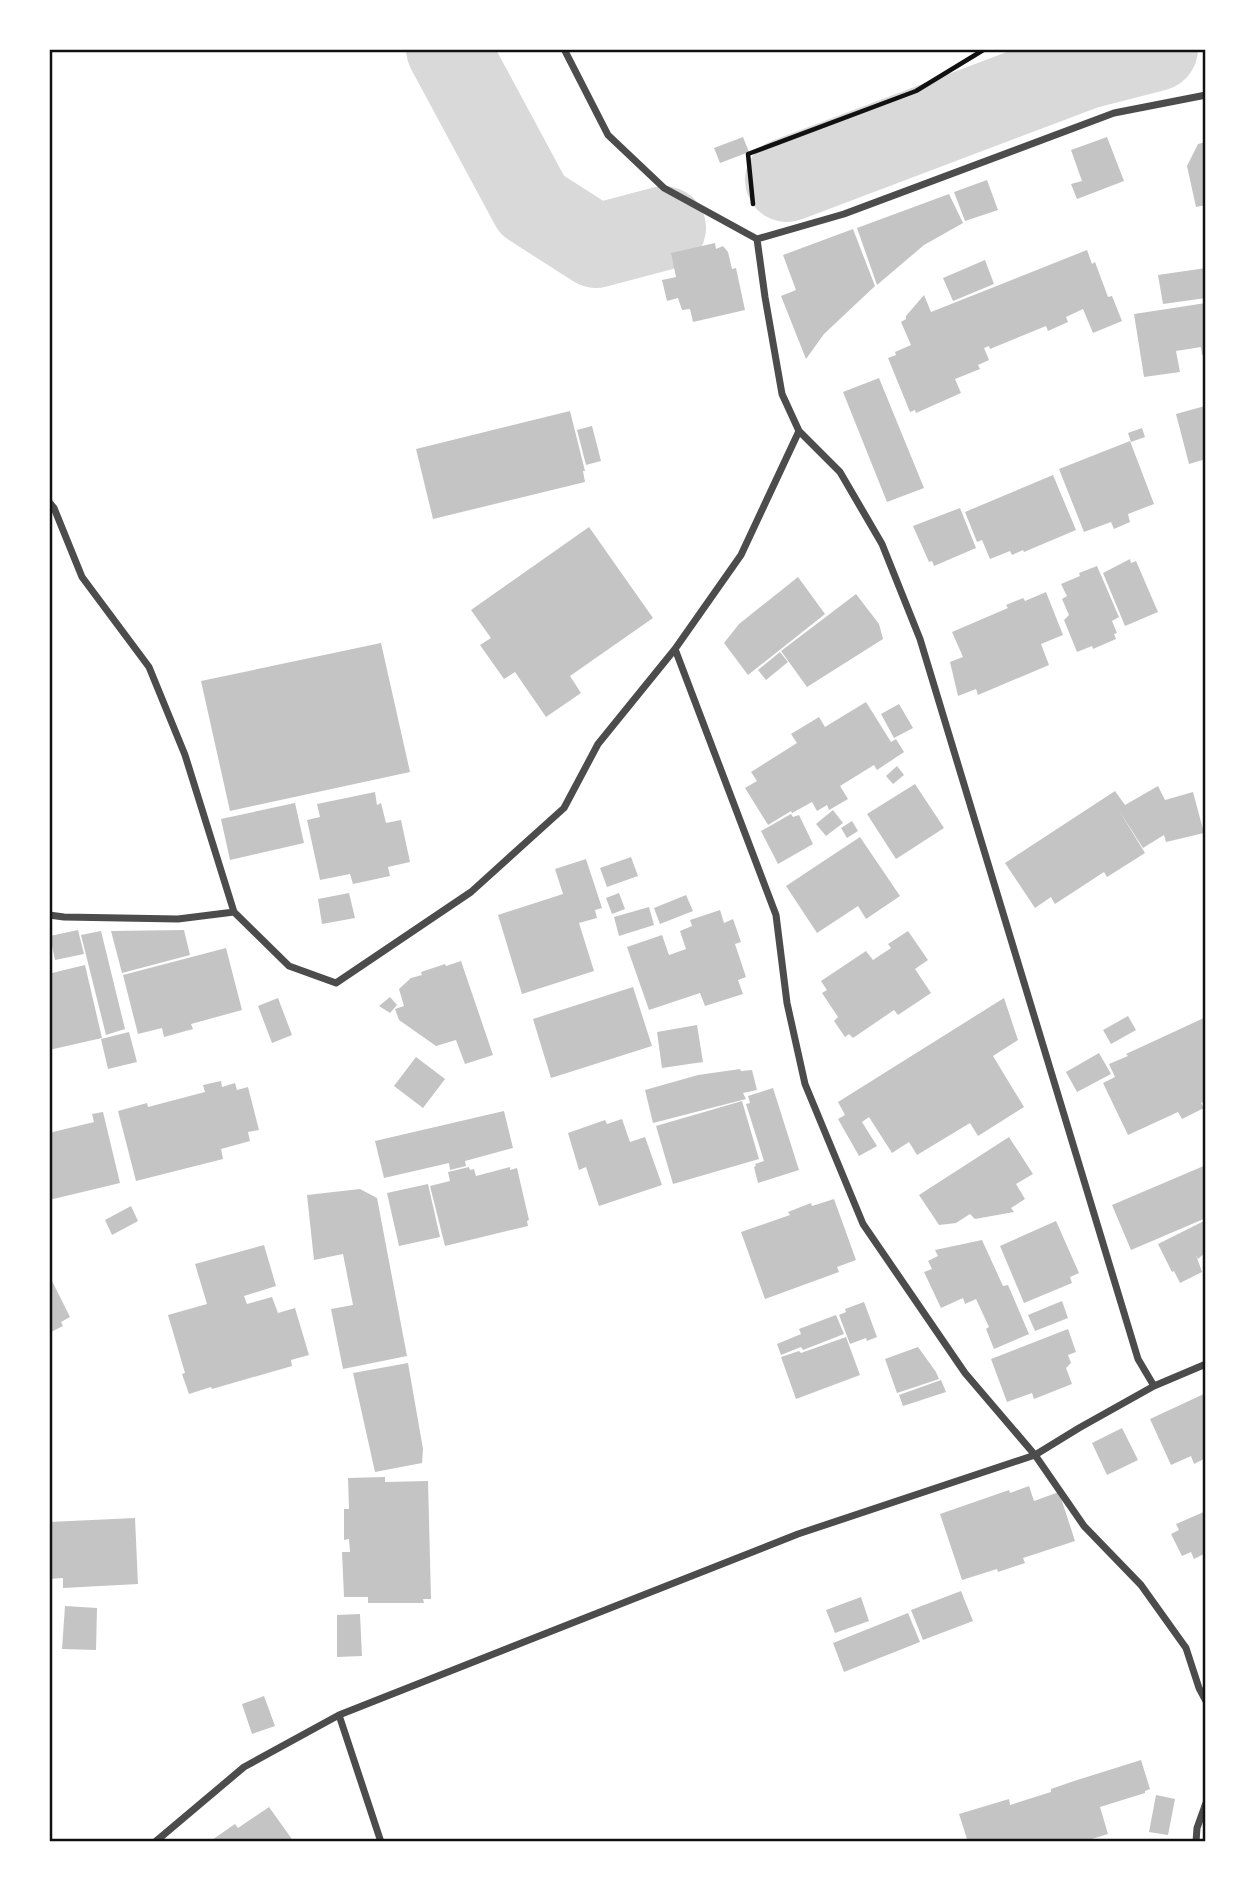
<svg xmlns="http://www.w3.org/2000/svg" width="1255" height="1891" font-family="'IBM Plex Serif',serif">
  <rect width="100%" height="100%" fill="#fff"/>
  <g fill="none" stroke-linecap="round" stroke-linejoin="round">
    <path stroke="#d9d9d9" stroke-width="84" d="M448 49 532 205 596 246 664 228
      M787 180 1086 67 1156 49"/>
  </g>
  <path fill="#c4c4c4" d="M743 137 749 152 720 163 714 148Z
    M1107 137 1124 181 1077 199 1071 184 1082 181 1071 150Z
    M1206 142V205L1196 207 1187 166 1198 144Z
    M987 180 998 210 965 221 954 192Z
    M949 194 963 223 924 245 877 285 857 228Z
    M853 229 875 286 824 334 806 359 781 296 796 290 783 255Z
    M715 243 716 249 723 246 728 252 732 269 736 268 745 310 693 322 690 309 682 310 678 298 667 301 662 280 676 277 671 253Z
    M1087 250 1092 264 1095 262 1108 297 1112 296 1122 321 1093 333 1083 309 1066 317 1068 322 1048 331 1046 326 990 349 989 346 984 348 989 360 978 365 980 369 955 379 961 393 916 413 915 410 910 412 888 358 896 355 895 352 911 345 901 322 906 319V316L924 295 931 312Z
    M985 260 994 284 953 301 943 278Z
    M1206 268V298L1163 304 1158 275Z
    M1206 303V355H1202L1201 347 1176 351 1180 372 1144 377 1134 314Z
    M879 378 924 488 887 502 843 392Z
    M1205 406 1206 459 1189 464 1176 414Z
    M570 411 585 471H583L585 482 433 519 416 449Z
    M592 426 601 461 586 465 577 430Z
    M1142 428 1145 437 1131 442 1128 433Z
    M1130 441 1154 504 1128 514 1130 522 1114 529 1111 522 1084 532 1059 469Z
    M1053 475 1076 530 1024 552 1023 550 1012 555 1010 551 990 559 982 540 977 542 965 512Z
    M960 508 976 548 934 566 932 561 929 562 913 526Z
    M589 527 653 618 570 676 581 693 546 717 515 672 504 679 480 645 491 638 471 610Z
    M1130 559 1131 563 1136 561 1158 612 1125 626 1103 573Z
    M1097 566 1119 617 1112 621 1117 633 1114 634 1116 639 1093 649 1092 646 1077 652 1064 620 1069 615 1062 599 1067 596 1061 584 1080 576 1079 573Z
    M798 577 825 614 748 675 724 643 739 624Z
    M1046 592 1063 635 1041 644 1049 665 978 695 976 689 958 696 950 662 963 657 952 632 1008 608 1006 605 1023 598 1025 601Z
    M856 594 879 624 883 639 807 687 781 651Z
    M381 643 410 772 230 811 201 681Z
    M780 652 788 662 766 680 758 670Z
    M866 702 891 742 896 739 904 752 877 770 874 765 840 786 848 799 829 810 827 805 817 811 812 802 792 813 791 811 768 825 745 788 757 781 751 772 797 743 791 734 819 717 825 727Z
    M899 704 913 728 894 738 881 714Z
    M897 766 904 775 893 784 886 776Z
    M915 784 944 828 896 859 867 814Z
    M1158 786 1165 800 1193 792 1204 833 1166 842 1164 835 1143 848 1118 809 1145 853 1107 877 1104 872 1055 904 1051 897 1035 908 1005 863 1115 791 1125 805Z
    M375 792 377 805 381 803 386 823 401 820 410 862 388 867 390 876 353 884 350 874 320 880 307 820 320 817 317 804Z
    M295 803 304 843 230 860 221 819Z
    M833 810 843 823 826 836 816 824Z
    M791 814 793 817 799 815 813 844 778 864 761 831Z
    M852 821 858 831 847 838 841 828Z
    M860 837 900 896 866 919 858 906 817 933 786 886Z
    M631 857 638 876 607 887 600 868Z
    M586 859 602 908 595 910 597 918 579 923 594 971 522 994 498 915 563 894 555 869Z
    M349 893 355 918 322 924 318 899Z
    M619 893 625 909 612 914 606 898Z
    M686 895 693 911 660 924 654 908Z
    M649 907 654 925 619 936 614 917Z
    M720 910 724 923 733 919 741 942 735 944 746 977 738 980 743 994 705 1006 700 993 649 1010 627 947 662 935 669 955 686 949 680 931 692 926 690 920Z
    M78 930 84 954 55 960 50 936Z
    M184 930 190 955 122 973 111 931Z
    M101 931 125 1029 106 1035 81 935Z
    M908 931 928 960 915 969 931 993 898 1015 894 1010 853 1038 849 1034 845 1037 834 1021 838 1017 822 993 827 990 821 981 866 951 873 960 891 948 888 944Z
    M226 948 242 1010 191 1024 193 1029 164 1037 162 1028 138 1034 123 975Z
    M461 961 493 1055 465 1064 456 1040 436 1046 399 1020 395 1009 404 1006 399 989 411 978 422 975 421 972 445 964 446 966Z
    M49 963 52 973 85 965 102 1038 49 1050Z
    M633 987 652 1046 551 1078 533 1019Z
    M390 997 397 1005 390 1013 379 1006Z
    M278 998 292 1035 272 1043 258 1006Z
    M1004 998 1018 1040 993 1056 1024 1107 978 1136 970 1123 917 1155 909 1142 892 1153 869 1117 862 1122 877 1146 859 1156 838 1119 845 1115 838 1102Z
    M1128 1016 1136 1030 1111 1044 1103 1030Z
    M1206 1017V1101L1201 1103 1204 1108 1182 1119 1178 1112 1128 1135 1103 1083 1115 1077 1109 1064 1128 1056 1126 1054Z
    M697 1025 703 1062 662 1068 657 1032Z
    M129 1032 137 1062 108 1069 101 1039Z
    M1099 1053 1111 1074 1077 1092 1066 1072Z
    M416 1057 445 1079 423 1108 394 1086Z
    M740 1069 741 1071 752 1070 757 1090 743 1093 746 1099 653 1123 645 1090 698 1075Z
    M221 1081 222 1087 235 1083 237 1090 248 1087 259 1130 248 1132 250 1141 221 1149 223 1159 136 1181 118 1111 147 1103 148 1107 205 1092 203 1085Z
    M773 1088 799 1170 758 1183 754 1167 756 1166 755 1164 764 1161 746 1104 750 1103 748 1096Z
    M742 1101 759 1159 673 1184 656 1126Z
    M504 1111 513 1148 465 1161 466 1166 450 1170 449 1163 384 1178 375 1141Z
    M103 1112 120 1183 49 1200V1149L52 1148 49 1133 94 1122 92 1114Z
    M622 1119 630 1142 645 1137 662 1185 599 1206 586 1167 579 1170 568 1133 605 1120 607 1124Z
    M1009 1137 1033 1174 1016 1184 1025 1199 1011 1208 1014 1212 975 1219 970 1214 956 1223 939 1225 919 1195Z
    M1206 1165V1218L1131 1250 1112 1205Z
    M469 1167 470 1170 474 1169 476 1176 510 1167V1170L517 1168 529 1220 527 1221 528 1226 445 1246 430 1186 450 1181 448 1172Z
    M428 1184 440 1237 399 1246 387 1193Z
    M360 1189 377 1198 407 1356 343 1369 331 1309 353 1305 343 1254 314 1260 307 1195Z
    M834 1199 856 1260 837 1267 839 1272 765 1299 741 1232 790 1215 788 1212 811 1203 812 1206Z
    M131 1206 138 1221 112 1235 105 1220Z
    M1206 1220V1252L1198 1259 1196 1255 1202 1272 1180 1283 1174 1271 1172 1272 1158 1244Z
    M1056 1221 1079 1273 1070 1277 1072 1283 1024 1303 1000 1246Z
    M982 1240 1003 1286 1008 1285 1029 1334 994 1349 986 1329 989 1327 976 1299 965 1304 963 1298 941 1308 924 1272 932 1269 928 1261 938 1256 935 1250Z
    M264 1245 276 1286 244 1296 247 1304 272 1297 278 1313 295 1308 309 1355 291 1360 292 1366 212 1389 211 1387 189 1394 182 1374 185 1373 168 1315 207 1304 195 1264Z
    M49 1275 70 1317 61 1322 63 1326 49 1333Z
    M1062 1301 1068 1318 1035 1331 1028 1315Z
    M864 1302 877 1337 867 1341 866 1338 850 1344 839 1315 846 1312 845 1309Z
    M836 1315 844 1334 803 1350 801 1347 781 1355 777 1344 801 1334 799 1329Z
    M1068 1329 1076 1352 1068 1355 1071 1363 1066 1368 1072 1384 1034 1399 1032 1393 1007 1402 991 1359Z
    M846 1337 860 1375 796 1399 781 1357 799 1351 801 1353Z
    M918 1347 936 1372 939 1379 897 1393 885 1359Z
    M408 1363 423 1449 422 1463 375 1472 353 1373Z
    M941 1380 946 1392 903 1406 899 1395Z
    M1206 1393V1458L1194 1464 1191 1456 1171 1465 1150 1419Z
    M1122 1428 1138 1460 1107 1475 1092 1443Z
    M385 1477V1482L428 1481 431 1599H423L424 1603H368V1597H344L342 1552H350L349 1539 344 1540V1509H349L348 1478Z
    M1029 1486 1034 1501 1059 1492 1075 1541 1023 1558 1025 1563 998 1572 997 1569 962 1580 940 1514 1009 1490 1010 1493Z
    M1206 1511V1553L1194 1559 1191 1552 1182 1556 1171 1534 1179 1530 1176 1524Z
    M135 1518 138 1584 63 1588V1578L49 1579V1522Z
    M961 1591 973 1621 923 1640 911 1610Z
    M861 1597 869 1621 835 1633 826 1610Z
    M65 1606 97 1608 96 1650 62 1649Z
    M908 1613 920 1642 844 1672 833 1643Z
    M360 1614 362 1656 337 1657V1615Z
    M264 1696 275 1726 252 1734 242 1704Z
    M1141 1760 1150 1789 1145 1791V1793L1100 1807 1108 1834 1082 1842H968L959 1814 1009 1799 1010 1805 1051 1792V1789L1074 1781Z
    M1156 1795 1175 1799 1168 1835 1149 1832Z
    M269 1807 294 1842H209L235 1824 238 1828Z"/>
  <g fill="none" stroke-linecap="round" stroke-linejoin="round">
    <path stroke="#111" stroke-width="4.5" d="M753 204 748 154 916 91 985 49"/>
    <path stroke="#4c4c4c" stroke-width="7" d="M564 49 608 135 664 188 757 239 844 214 1114 113 1206 95
      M757 239 765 297 782 394 799 431 840 472 882 544 920 639 1138 1359 1154 1386
      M49 502 54 508 82 577 149 667 185 755 234 912 289 966 336 983 471 892 564 808 598 744 675 649 741 555 799 431
      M675 649 776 915 787 1003 805 1084 863 1224 965 1373 1035 1455 1084 1526 1141 1585 1186 1648 1199 1688 1206 1701
      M49 915 64 917 178 919 234 912
      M339 1715 381 1842
      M155 1842 244 1767 339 1715 798 1534 1035 1455 1079 1428 1154 1386 1206 1364
      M1196 1842 1197 1828 1206 1803"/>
  </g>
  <rect width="1255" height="1891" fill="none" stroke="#ffffff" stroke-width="102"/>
  <rect x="51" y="51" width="1153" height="1789" fill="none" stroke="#111" stroke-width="2.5"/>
</svg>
